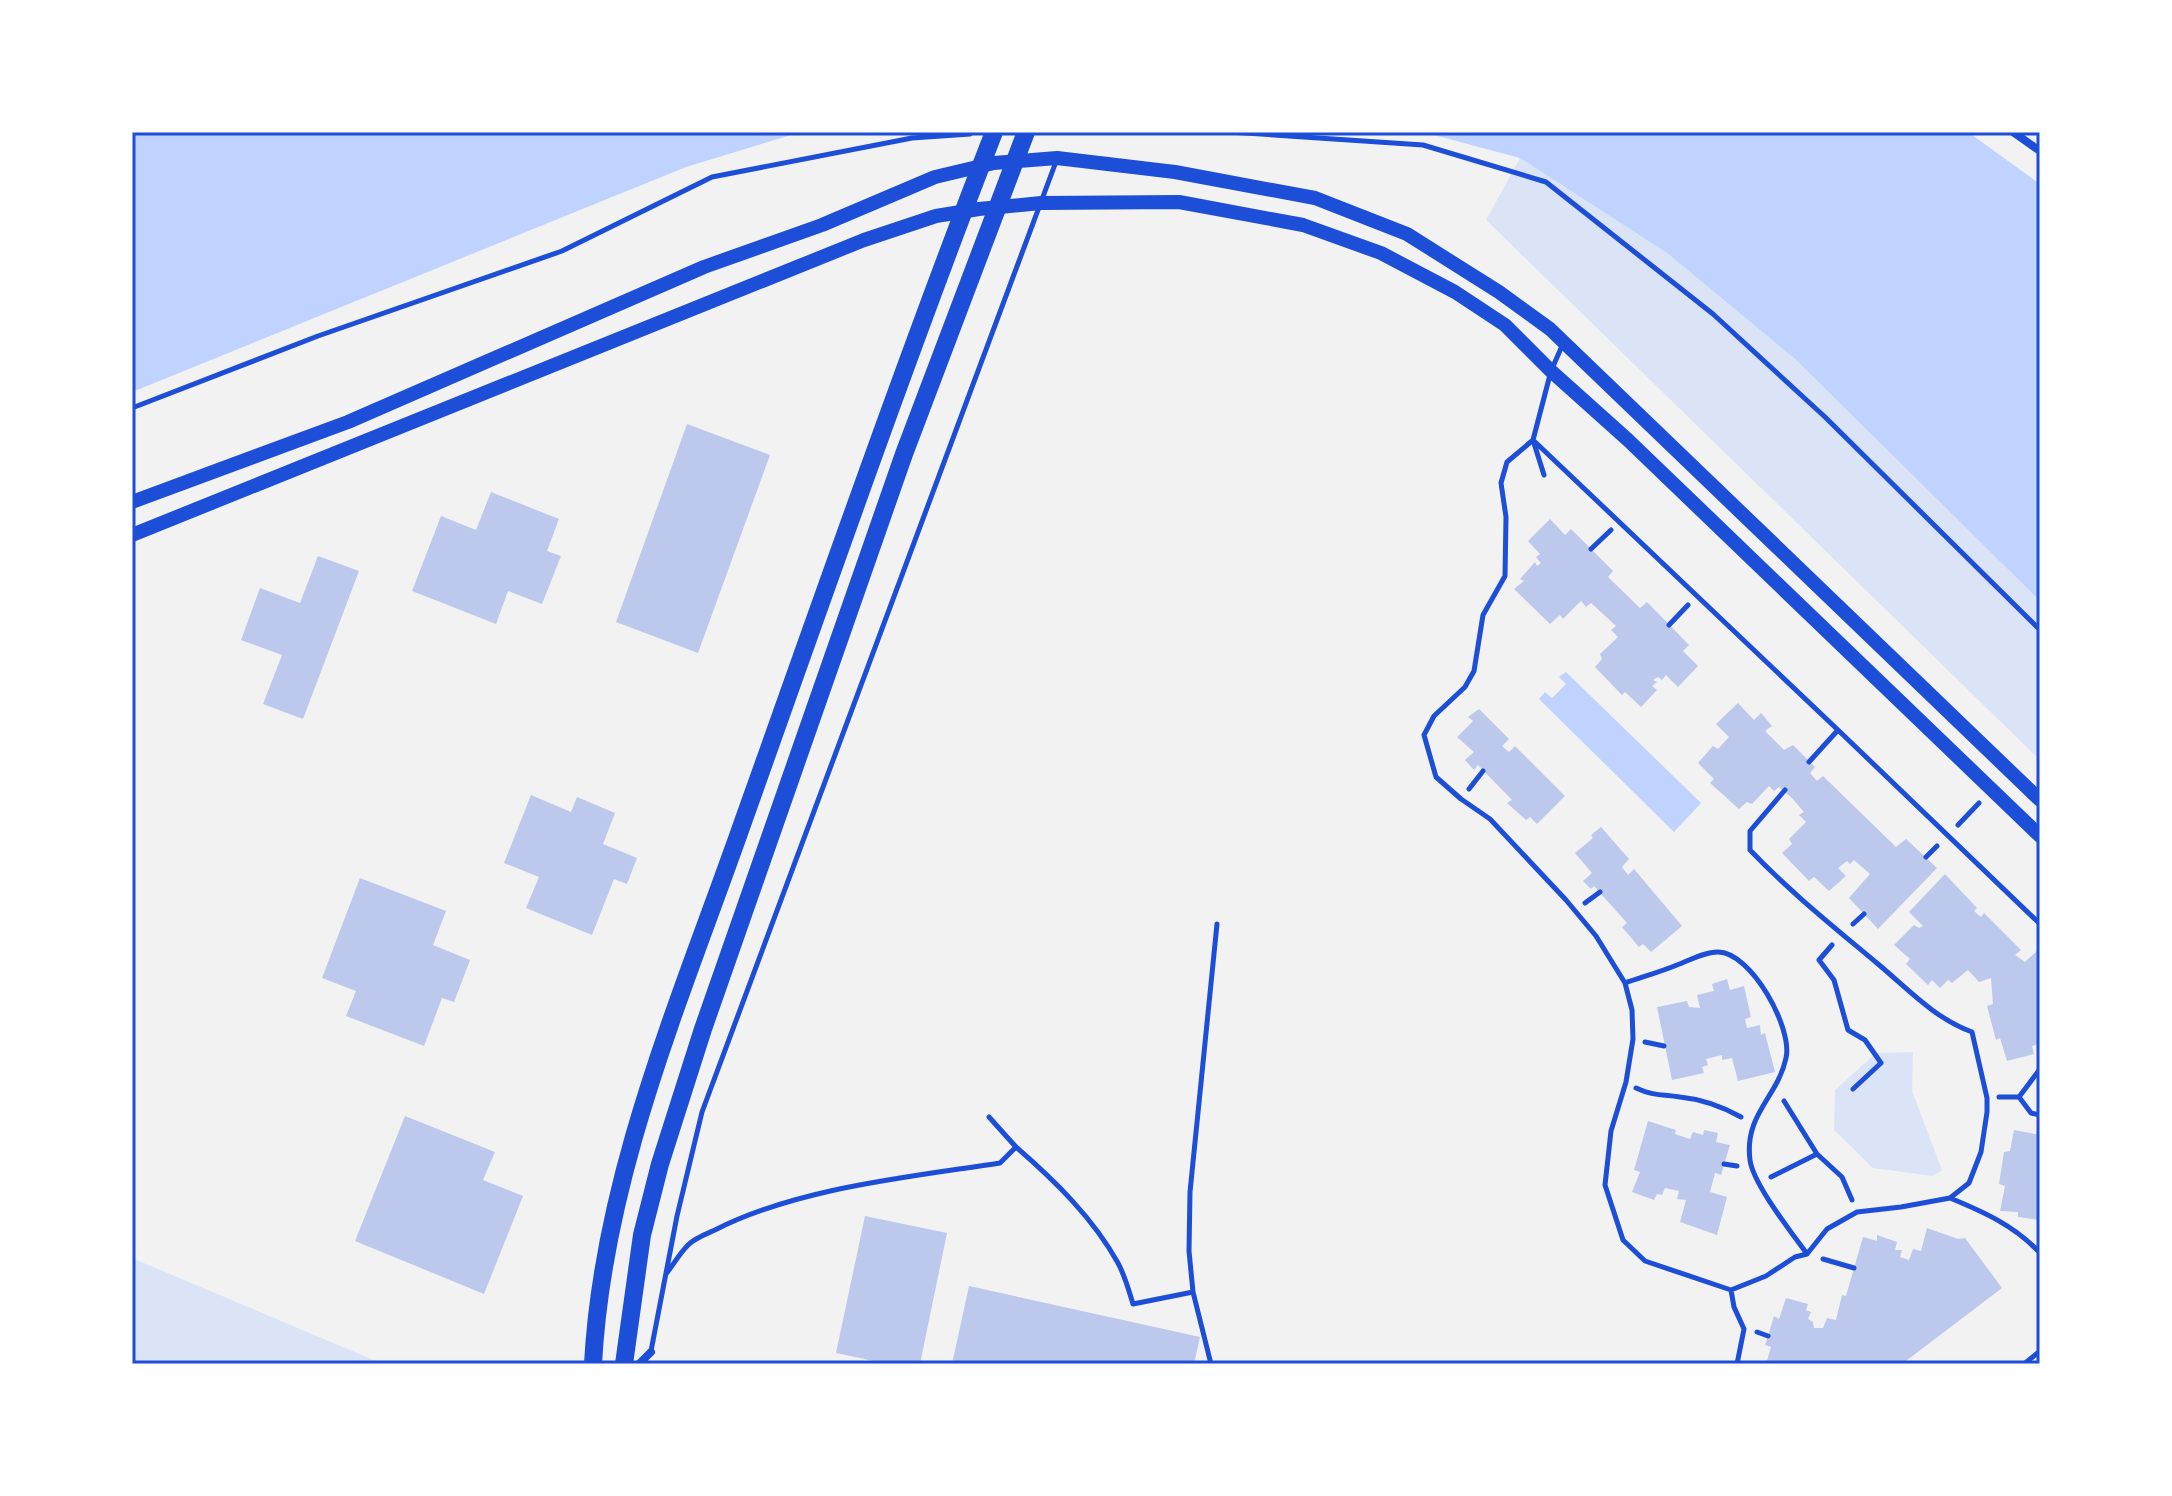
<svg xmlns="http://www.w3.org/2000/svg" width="2172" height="1496" font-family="'Work Sans',sans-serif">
  <rect width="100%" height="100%" fill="#f2f2f2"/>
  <path fill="#dbe4f7" d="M1520 158 1667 253 1795 359 2040 601V760L1486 220Z
    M1913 1052 1912 1091 1942 1170 1933 1176 1873 1168 1834 1130 1835 1090 1876 1053Z
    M132 1258 383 1364H132Z"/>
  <path fill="#bfd3fe" d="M132 132H801L686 167 132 392Z
    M1423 132H1968L2040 184V601L1795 359 1667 253 1520 158Z
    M1566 672 1701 803 1674 832 1539 699 1545 692 1552 698 1566 684 1559 677Z"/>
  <path fill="#bdc9ec" d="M687 424 770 455 698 653 616 622Z
    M491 492 559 519 547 551 561 556 542 604 508 591 496 624 412 591 441 516 476 530Z
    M1550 519 1565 535 1571 529 1613 571 1608 577 1640 608 1647 602 1689 645 1683 651 1698 666 1678 687 1666 675 1662 680 1658 677 1653 680 1657 682 1652 686 1657 690 1641 707 1625 692 1622 695 1595 667 1602 659 1600 654 1618 637 1611 630 1616 626 1591 603 1586 607 1581 601 1563 619 1560 615 1550 624 1514 589 1524 581 1520 579 1535 562 1537 566 1541 563 1536 557 1540 554 1528 541Z
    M318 556 359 571 303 719 263 704 282 655 241 640 260 588 300 603Z
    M1738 703 1754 720 1761 713 1772 726 1765 731 1784 750 1793 745 1815 767 1810 773 1817 781 1823 776 1896 847 1906 839 1937 868 1878 929 1849 898 1870 874 1854 860 1850 864 1847 861 1838 868 1846 876 1829 891 1814 877 1809 881 1782 853 1792 844 1789 839 1806 822 1799 815 1804 812 1792 798 1779 787 1774 791 1769 786 1752 804 1747 802 1739 809 1710 783 1714 779 1698 763 1713 746 1718 749 1729 737 1716 724Z
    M1479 709 1509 739 1502 746 1509 752 1515 746 1565 796 1537 824 1530 817 1526 820 1507 803 1512 800 1478 765 1474 770 1465 760 1474 752 1457 737 1473 721 1468 717Z
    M531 795 571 812 577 797 615 813 603 844 637 858 627 884 614 879 592 935 526 908 539 877 504 863Z
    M1601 827 1629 859 1622 867 1628 875 1634 869 1682 926 1651 952 1643 944 1639 947 1622 927 1627 923 1594 886 1591 889 1583 881 1592 873 1575 853 1593 838 1591 835Z
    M1945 874 1977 908 1974 911 1981 917 1984 913 2021 950 2015 955 2025 962 2040 948V1034L2037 1035 2039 1044 2032 1046 2034 1054 2007 1061 2000 1038 1996 1040 1987 1006 1993 1004 1991 978 1979 982 1968 970 1952 983 1948 980 1940 988 1932 980 1928 985 1906 964 1910 959 1894 945 1914 925 1919 928 1923 926 1909 912Z
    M360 878 446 911 433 945 470 960 454 1002 442 998 424 1046 346 1016 356 991 322 978Z
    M1727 979 1730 990 1744 986 1751 1017 1745 1019 1747 1028 1760 1025 1761 1035 1765 1033 1775 1072 1738 1081 1732 1058 1722 1060V1055L1706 1059 1708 1065 1702 1067 1704 1073 1672 1080 1657 1007 1687 1001 1689 1007 1700 1008 1697 995 1714 991 1712 984Z
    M405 1116 495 1152 483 1180 523 1196 484 1294 355 1241Z
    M1648 1121 1676 1130 1675 1134 1690 1139 1693 1132 1703 1135 1704 1130 1718 1133 1716 1142 1730 1145 1721 1175 1715 1173 1710 1192 1727 1197 1717 1235 1680 1222 1686 1200 1677 1199 1679 1191 1665 1188 1662 1195 1657 1194 1654 1200 1632 1192 1640 1172 1634 1170Z
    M2014 1130 2040 1135V1220L2018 1217V1212L2000 1211 2005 1186 1999 1184 2004 1152 2010 1151Z
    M865 1216 947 1233 920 1364H888L836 1353Z
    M1927 1228 1958 1239 1965 1238 2002 1288 1902 1364H1766L1771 1347 1765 1345 1768 1336 1774 1316 1779 1319 1786 1298 1808 1304 1806 1310 1811 1312 1808 1319 1813 1322 1814 1328H1823L1827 1318 1836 1320 1842 1295 1846 1296 1863 1237 1877 1241V1235L1897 1242 1895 1250H1902L1900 1257 1909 1260 1913 1249 1921 1251Z
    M969 1286 1200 1337 1194 1364H952Z"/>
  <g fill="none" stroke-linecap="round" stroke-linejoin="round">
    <path stroke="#1d4ed8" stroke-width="5" d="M1230 132 1423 145 1546 182 1713 314 1825 417 2040 630
      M132 408 318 336 562 251 712 177 912 138 970 134
      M1591 549 1611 530
      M1669 625 1688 605
      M1469 789 1483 771
      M1958 825 1979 803
      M1926 857 1937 846
      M1585 903 1600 892
      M1853 924 1864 914
      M1832 945 1819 960 1834 980 1848 1030 1865 1040 1881 1063 1853 1089
      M1645 1042 1664 1046
      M1636 1088C1653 1096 1662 1094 1680 1097 1700 1099 1723 1107 1741 1117
      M1999 1097H2019L2040 1069
      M2019 1097 2031 1113 2040 1115
      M1784 1101 1817 1154 1842 1177 1852 1200
      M1724 1164 1737 1166
      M1771 1177 1817 1154
      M1823 1259 1854 1268
      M1757 1332 1768 1336"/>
    <path stroke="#1d4ed8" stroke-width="5" d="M1544 475 1533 440 1551 371 1562 346
      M1838 730 2040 924
      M1785 790 1750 831V850C1790 892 1834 927 1878 964 1908 989 1934 1018 1972 1032L1987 1098V1112L1981 1152 1969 1183 1950 1198 1901 1207 1857 1212 1827 1229 1807 1254 1795 1257 1766 1276 1731 1290 1645 1261 1623 1240 1605 1185 1611 1131 1626 1082 1633 1039 1632 1010 1625 983 1596 936 1566 900 1490 819 1461 799 1436 777 1424 735 1434 716 1465 687 1474 671 1483 615 1505 576 1506 517 1501 483 1507 462 1533 440 1838 730 1809 762
      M1625 983C1642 977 1660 972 1677 965 1690 960 1704 952 1718 952 1751 952 1793 1028 1786 1058 1778 1097 1744 1114 1750 1160 1753 1184 1792 1233 1807 1254
      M989 1117 1016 1147
      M1950 1198C1984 1212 2015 1226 2040 1253
      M666 1274C673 1265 680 1253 688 1245 695 1238 706 1234 715 1230 797 1188 909 1177 1000 1163L1016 1147C1055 1181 1093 1218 1118 1263 1125 1276 1129 1291 1133 1304L1193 1292 1211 1364
      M1731 1290 1734 1307 1744 1329 1737 1364
      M1193 1292 1189 1251 1190 1192 1217 924
      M651 1351 677 1216 702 1112 1057 159
      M2024 1364 2040 1351"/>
    <path stroke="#1d4ed8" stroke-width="8" d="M2013 132 2040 151
      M639 1364 651 1352"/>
    <path stroke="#1d4ed8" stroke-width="14" d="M132 502 348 422 704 267 822 225 935 177 994 163 1057 158 1175 172 1315 198 1407 234 1499 292 1550 329 2040 800
      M132 535 864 240 936 216 979 209 1041 203 1179 202 1303 225 1381 253 1455 292 1505 325 1551 371 1628 440 2040 836"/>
    <path stroke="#1d4ed8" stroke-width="18" d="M593 1364C603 1175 682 996 744 819 826 589 906 359 994 132
      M624 1364 642 1235 660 1164 703 1029 904 454 1026 132"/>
  </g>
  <rect width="2172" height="1496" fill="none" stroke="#ffffff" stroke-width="268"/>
  <rect x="134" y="134" width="1904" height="1228" fill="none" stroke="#1d4ed8" stroke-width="3"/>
</svg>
